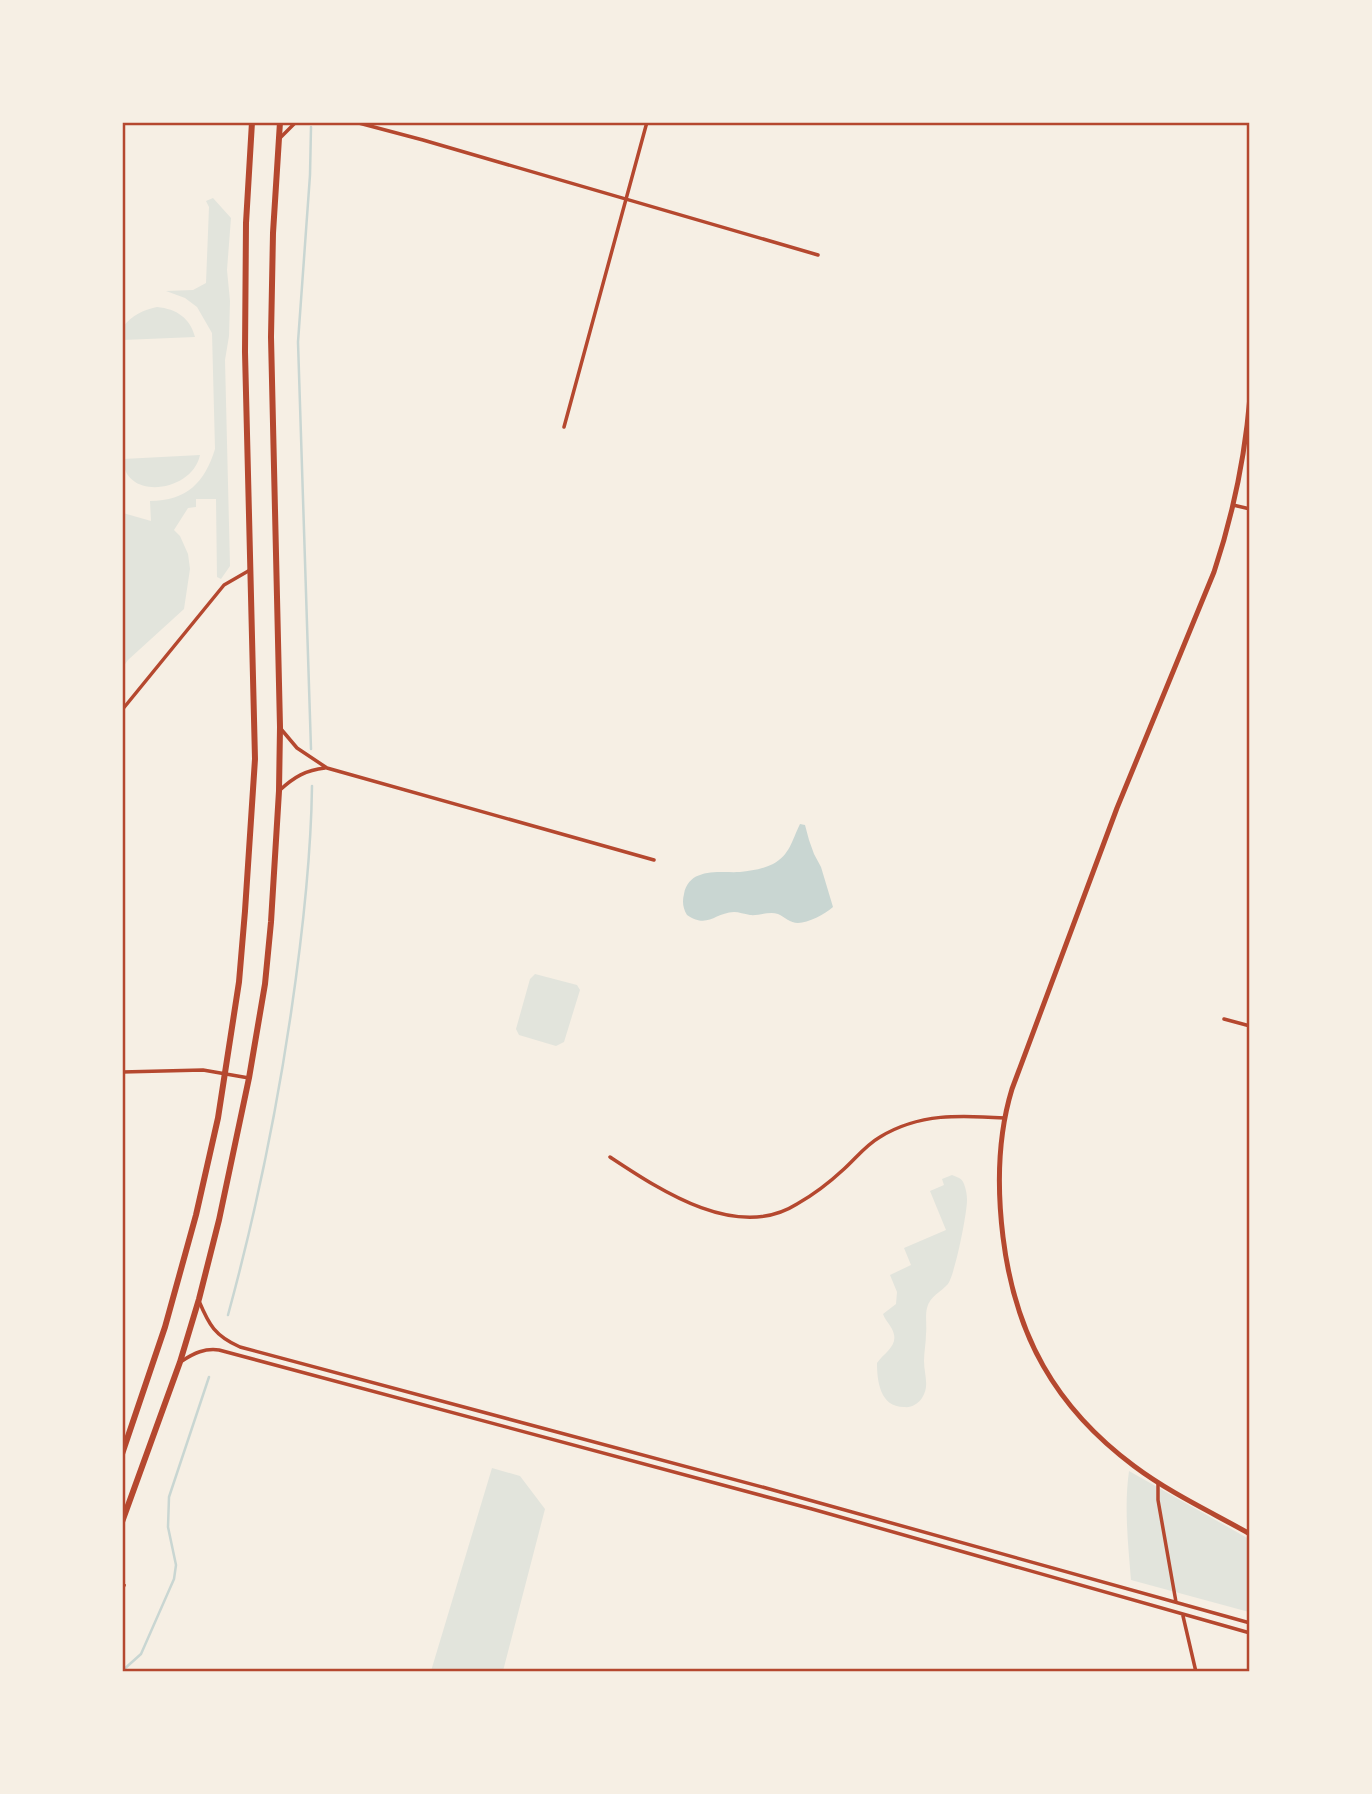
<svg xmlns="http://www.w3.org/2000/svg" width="1372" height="1794" font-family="Karla,sans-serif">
  <rect width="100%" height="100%" fill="#f6efe4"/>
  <path fill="#e2e4dc" d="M213 198 231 218 227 270 230 301 229 336 225 360 230 566 221 579 217 577 216 499H196V507L188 508 174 530 180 536 188 554 190 569 184 609 128 660 123 667V513L151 521 150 501C187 501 205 482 215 449L212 333 197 307 185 298 166 291 193 290 206 283 209 207 206 201Z
    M157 307C177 309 190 318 195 337L123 340V327C132 315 143 310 157 307Z
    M200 455C192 493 124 501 123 459Z
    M535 974 577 985 580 990 564 1042 556 1046 519 1035 516 1029 530 979Z
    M952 1175C957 1177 962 1178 964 1184 966 1189 967 1195 967 1200 967 1214 955 1274 948 1284 941 1292 930 1296 927 1308 925 1316 927 1326 926 1334 926 1343 924 1352 924 1361 924 1374 930 1386 922 1398 918 1404 911 1408 904 1407 880 1407 877 1381 877 1363 886 1351 900 1345 892 1329 889 1323 885 1320 883 1314L896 1304 897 1292 890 1275 911 1265 904 1248 946 1230 930 1191 944 1185 942 1179Z
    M492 1468 520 1476 545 1509 503 1671H431Z
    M1129 1471 1249 1539V1612L1131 1580C1128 1543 1124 1507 1129 1471Z"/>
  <path fill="#c9d6d2" d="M800 824 805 825 809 840 814 854 821 867 833 907C825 914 808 923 798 923 790 923 785 917 778 914 769 911 759 916 750 915 744 914 739 912 734 912 714 913 708 929 687 915 683 908 682 902 684 894 689 867 720 873 740 872 751 871 763 869 773 864 790 855 792 840 800 824Z"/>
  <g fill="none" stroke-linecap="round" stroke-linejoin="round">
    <path stroke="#c9d6d2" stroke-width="2.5" d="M311 749 298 342 310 175 311 127
      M228 1315C255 1216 276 1115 291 1013 302 938 311 862 312 786
      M122 1671 141 1654 174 1579 176 1565 168 1527 169 1497 209 1377"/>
    <path stroke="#b5482f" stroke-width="2" d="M122 1584 125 1585 122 1591"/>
    <path stroke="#b5482f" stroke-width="3.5" d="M355 122 423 140 818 255
      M280 138 296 122
      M564 427 647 122
      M1233 505 1250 509
      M122 710 224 585 250 570
      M281 729 297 748 327 768 654 860
      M280 790C294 777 306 770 325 768
      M1224 1019 1250 1026
      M122 1072 203 1070 249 1078
      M610 1157C660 1190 737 1242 797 1204 813 1195 830 1182 844 1169 856 1158 866 1145 880 1137 919 1113 961 1115 1005 1118
      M199 1301C209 1325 215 1336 240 1347L766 1488 1250 1623
      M182 1361C194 1353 205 1348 219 1350L812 1509 1250 1633
      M1158 1483V1500L1176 1602
      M1183 1616 1196 1672"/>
    <path stroke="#b5482f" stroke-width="5" d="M1250 397C1245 456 1233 515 1214 572L1117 808 1012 1089C997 1138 997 1188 1003 1237 1015 1335 1055 1407 1134 1466 1170 1493 1211 1512 1250 1534"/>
    <path stroke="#b5482f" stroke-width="6" d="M122 1454 165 1327 196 1215 218 1118 239 982 245 911 255 759 245 352 246 223 252 122
      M122 1522 180 1362 199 1299 219 1220 249 1078 265 984 271 922 279 791 280 727 271 337 273 233 280 122"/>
  </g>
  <rect width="1372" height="1794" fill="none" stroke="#f6efe4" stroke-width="248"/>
  <rect x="124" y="124" width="1124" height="1546" fill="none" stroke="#b5482f" stroke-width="2.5"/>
</svg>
